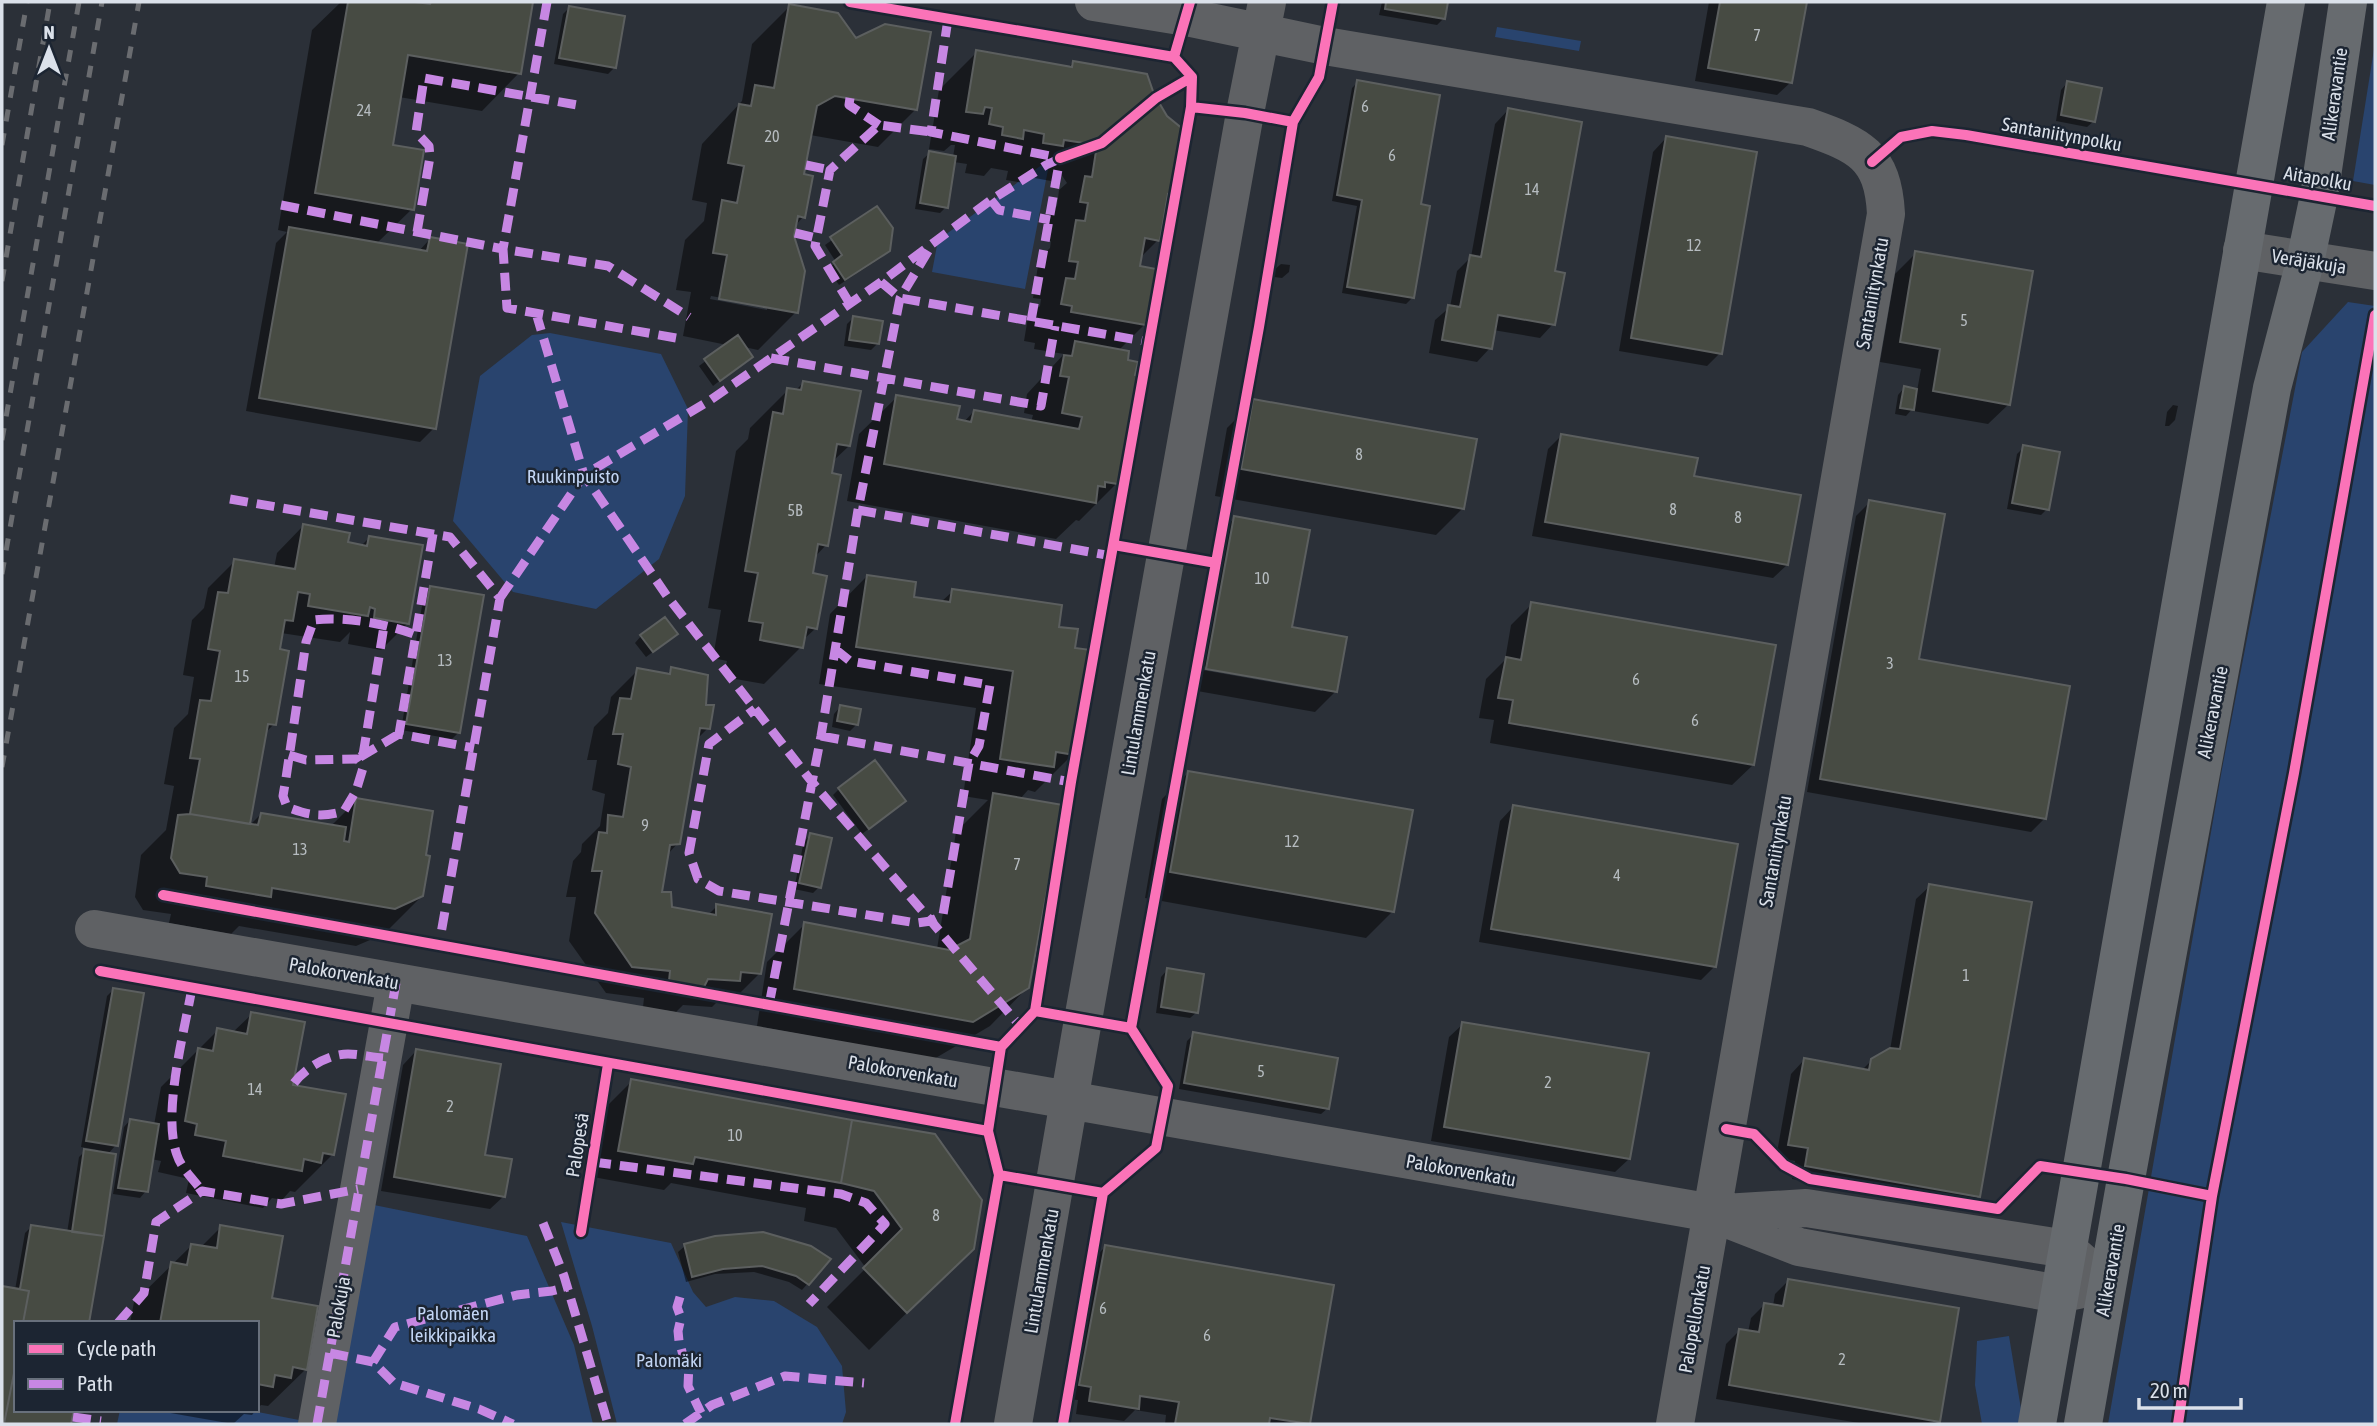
<svg xmlns="http://www.w3.org/2000/svg" width="2377" height="1426" font-family="'Asap Condensed',sans-serif">
  <rect width="100%" height="100%" fill="#2b3038"/>
  <path fill="#29446e" d="M1497 27 1581 41 1579 51 1495 37Z
    M2375 43V185L2353 181Z
    M1050 159 1025 289 932 272 938 240Z
    M2348 302 2375 306V1424H2108L2222 769 2302 352Z
    M550 333 661 354 688 409 685 496 659 559 596 609 513 592 453 521 480 376 532 335Z
    M374 1205 527 1236 574 1345 593 1424H333Z
    M561 1222 671 1243 693 1292 706 1307 735 1297 774 1301 817 1327 842 1366 846 1412 842 1424H617L592 1326Z
    M2009 1336 2021 1409 2019 1424H1982L1975 1385 1977 1341Z
    M120 1410H248L299 1420 298 1424H117Z"/>
  <path fill="#0007" fill-rule="evenodd" d="M341 2 415 4 416 2H532L519 73 482 111 399 97 391 146 412 209 376 244 418 252 430 239 434 428 420 442 246 411 276 243 287 232 278 230 312 30Z
    M1382 2H1447L1444 18 1437 25 1379 15Z
    M1709 2H1805L1791 82 1777 95 1695 81Z
    M790 6 855 41 916 109 878 147 810 135 802 176 803 217 795 226 793 236 796 312 758 350 744 347 750 357 713 386 699 366 727 345 683 336 691 292 676 290 685 240 704 221 707 203 692 200 702 144 742 101 752 44ZM711 296 767 306V310L710 299Z
    M570 7 614 68 608 74 554 64 563 14Z
    M977 52 1068 68 1073 62 1171 194 1165 200 1158 240 1139 259 1145 324 1118 351 1117 483 1079 521 1076 520 1056 539 847 501 859 434 897 397 955 421 964 422 974 411 1031 422 1033 415 1024 413 1027 394 1064 354 1034 349 1035 343 1024 341 1028 317 1040 306 1041 299 1033 298 1039 259 1050 248 1051 241 1044 239 1048 216 1057 206 1059 190 1067 183 1061 174 1051 181 1029 177 1024 183 1006 180 1008 171 991 168 984 176 965 173 967 164 954 162 946 207 940 213 915 209 923 159 930 153 953 157 955 145H951L944 151 929 149 939 90Z
    M1358 82 1419 206 1413 297 1406 304 1342 293 1357 206 1332 201 1352 88Z
    M2067 83 2094 121 2087 127 2056 121 2061 90Z
    M1508 110 1553 272V324L1540 338 1493 330 1490 348 1477 362 1429 353 1435 320 1450 307 1457 271 1471 257 1495 124Z
    M1666 138 1720 353 1707 366 1619 351 1653 152Z
    M877 208 888 251 881 258 839 285 828 269 836 262 825 245Z
    M1916 253 2009 404 1988 424 1913 411 1914 407 1906 416 1895 414 1898 395 1904 388 1917 391 1921 369 1880 362 1895 274Z
    M1281 264 1290 265 1289 272 1282 278 1274 277V270Z
    M854 317 877 344 871 350 844 346 847 324Z
    M803 383 849 446 832 462 826 545 814 558 811 574 816 628 802 641 801 647 764 684 724 677 727 661 713 658 721 610 708 608 736 451 748 439 750 428 788 390 795 391Z
    M1254 401 1463 508 1436 535 1215 496 1227 428Z
    M2173 405 2178 406 2175 420 2169 426H2165L2167 412Z
    M1561 436 1787 565 1773 578 1532 536 1548 449Z
    M2024 447 2047 509 2041 515 2007 509 2017 454Z
    M1870 502 1917 660 2045 818 2031 832 1807 792 1856 516Z
    M1235 518 1290 628 1335 692 1315 712 1186 689 1214 538ZM1197 665 1322 688V691L1197 669Z
    M303 526 346 544 361 546 369 538 408 623 381 650 348 644 350 632 340 642 281 633 274 724 264 734 248 827 261 814 331 826 357 800 424 857 422 896 384 934 356 946 239 926 231 934 169 923 171 914 143 910 135 897 141 855 166 830 174 786 164 784 174 728 188 714 194 677 183 675 192 620 204 608 208 588 235 561 274 568 277 553Z
    M867 576 912 598 941 602 953 591 1057 628 1073 649V754L1035 792 1028 790 1020 799 1028 987 990 1026 934 1059 757 1026 767 962 805 924 937 949 956 832 988 800 963 796 976 708 819 684 830 614Z
    M430 588 459 732 452 739 401 730 424 594Z
    M1532 604 1753 765 1732 785 1490 743 1494 720 1479 718 1486 679 1505 660 1511 625Z
    M641 636 669 640 646 657 635 643Z
    M672 669 704 707 708 728 696 740 678 843 667 855 660 893 670 908 708 915 717 906 760 973 733 1000 720 999 712 1007 683 1005 676 1012 643 1007 644 998 606 993 569 941 576 897H566L573 861 581 852 582 844 600 826 605 794 592 790 597 760H587L594 727 608 713 611 697 638 670 666 675Z
    M840 707 857 724 850 731 832 727 834 714Z
    M1189 772 1393 911 1366 938 1145 898 1162 799Z
    M839 789 897 807 862 834 833 795Z
    M1513 807 1715 966 1701 980 1479 942 1500 821Z
    M811 835 819 887 813 893 794 889 804 841Z
    M1930 886 1979 1196 1965 1209 1792 1179 1795 1161 1776 1158 1791 1074 1804 1060 1862 1070 1872 1060 1890 1050 1916 899Z
    M1167 970 1197 1012 1190 1018 1156 1013 1161 977Z
    M113 990 116 1145 107 1155 87 1323H16V1410H72L70 1424H2V1288L15 1290 25 1233 32 1226 67 1233 79 1157 85 1151 98 1153V1150L81 1147 107 996Z
    M252 1014 291 1086 333 1154 295 1192 290 1191 282 1200 272 1198 263 1208 186 1193 189 1179 158 1172 161 1161 151 1159 146 1191 140 1198 113 1194 124 1127 130 1120 154 1125 161 1087 218 1030 232 1033Z
    M1463 1024 1629 1159 1615 1172 1431 1141 1449 1037Z
    M1194 1034 1328 1108 1321 1114 1179 1089 1187 1041Z
    M416 1051 483 1156 504 1196 490 1209 381 1191 403 1065Z
    M632 1081 980 1201 934 1286 869 1350 827 1307 866 1268 836 1228 804 1221 806 1208 671 1183 664 1190 593 1177 605 1108Z
    M221 1227 306 1369 268 1406 261 1405 257 1409V1323H130L134 1302 191 1246 201 1247Z
    M685 1246 829 1259 802 1290 789 1282 754 1272 715 1274 686 1282 678 1252Z
    M1105 1247 1332 1287 1308 1424H1165L1166 1415 1135 1410 1124 1421 1076 1414 1078 1400 1066 1399 1092 1260Z
    M1788 1281 1938 1421 1935 1424H1865L1716 1399 1726 1344 1739 1331 1748 1332 1751 1318 1764 1305 1773 1306 1775 1294Z
    M256 1410 252 1415 244 1414 233 1424 159 1411Z"/>
  <path fill="#474b43" stroke="#5c5f5f" stroke-width="2" d="M348 2H415L430 4 431 2H533L521 74 408 55 393 145 424 150 414 210 315 193Z
    M1386 2H1448L1445 19 1385 9Z
    M1720 2H1807L1792 83 1708 68Z
    M789 4 838 13 856 38 885 24 931 32 917 110 835 96 817 106 804 174 813 176 805 218 798 216 794 236 805 271 798 313 719 299 727 255 713 253 722 200 737 203 744 166 728 163 739 104 751 106 755 85 774 88Z
    M569 6 625 16 616 68 559 58Z
    M976 50 1072 67 1073 61 1147 74 1154 94 1167 116 1184 130 1173 195 1168 194 1160 241 1145 238 1140 266 1156 269 1146 325 1071 312 1072 306 1061 304 1066 278 1075 279 1078 262 1069 261 1076 220 1085 221 1088 203 1080 202 1085 176 1092 177 1096 151 1104 146 1099 138 1090 144 1064 140 1063 146 1043 143 1044 134 1024 130 1023 139 1002 135 1003 127 989 124 992 108 985 107 983 114 966 112Z
    M1357 80 1440 95 1421 204 1430 206 1414 298 1347 287 1362 200 1337 195Z
    M2067 81 2102 88 2095 122 2061 115Z
    M1508 108 1582 122 1555 271 1565 273 1555 325 1498 315 1492 349 1442 340 1448 305 1460 307 1470 255 1481 257Z
    M1666 136 1757 152 1722 354 1631 338Z
    M929 151 956 156 948 208 920 203Z
    M877 206 893 228 890 251 845 280 833 262 842 255 830 237Z
    M289 227 427 251 430 237 468 244 436 429 259 398Z
    M1915 251 2033 271 2010 405 1933 391 1940 349 1900 342Z
    M853 316 883 321 879 344 849 340Z
    M738 335 753 357 720 381 704 359Z
    M1075 341 1129 351 1128 360 1138 362 1135 375 1138 376 1118 484 1105 482V487L1098 486 1096 503 884 464 896 395 960 406 957 419 971 422 974 410 1079 429 1082 417 1062 413 1069 377 1060 376 1064 355 1072 356Z
    M803 381 861 391 850 446 837 444 832 473 841 475 828 546 818 544 813 573 827 576 817 629 807 627 803 648 760 640 763 623 749 621 758 573 745 571 773 412 783 414 787 388 801 390Z
    M1904 386 1917 389 1914 410 1900 408Z
    M1253 399 1477 439 1464 509 1241 469Z
    M1561 434 1698 458 1694 476 1801 495 1788 565 1545 522Z
    M2023 445 2060 452 2049 510 2012 503Z
    M1869 500 1945 514 1919 659 2070 686 2046 819 1820 779Z
    M1234 516 1310 530 1292 627 1347 637 1337 692 1206 669Z
    M303 524 350 533 348 542 367 546 369 536 423 545 409 624 374 618 375 609 370 607 368 616 308 606 310 594 298 592 293 621 285 620 280 649 289 651 276 725 268 724 250 824 190 814 200 759 190 758 200 700 211 701 220 651 208 649 218 592 228 593 234 559 295 569Z
    M867 575 916 582 914 597 950 602 952 589 1062 605 1059 627 1078 629 1075 648 1091 650 1075 755 1056 752 1054 767 1000 759 1013 671 856 647Z
    M430 586 484 595 460 733 406 724Z
    M1531 602 1776 645 1754 765 1509 723 1513 700 1498 698 1506 657 1521 660Z
    M665 617 678 634 653 652 640 635Z
    M671 667 708 675 706 705H714L710 729 700 728 680 844 670 845 662 892H671L672 907 716 915V904L772 914 761 974 741 972 740 981 708 979 704 987 669 981 670 971 632 967 595 913 602 871H592L599 832 607 833 608 815 623 817 631 767 618 764 623 734H613L620 698 631 699 637 668 670 674Z
    M840 705 861 709 858 725 837 721Z
    M875 760 906 801 869 829 838 788Z
    M1188 771 1413 810 1394 912 1170 872Z
    M993 793 1063 805 1029 988 973 1022 794 989 804 922 949 950 970 939Z
    M356 798 433 811 426 855 430 856 423 896 395 909 272 888 271 897 206 886 207 877 180 873 171 858 178 815 190 814 258 825 261 813 346 827 344 841 349 842Z
    M1513 805 1738 844 1716 967 1491 929Z
    M810 833 832 838 821 888 799 883Z
    M1929 884 2032 902 1980 1197 1805 1166 1808 1148 1788 1145 1804 1058 1869 1070 1871 1059 1890 1048 1900 1049Z
    M1167 968 1204 974 1198 1013 1161 1007Z
    M113 988 144 993 118 1146 86 1141Z
    M251 1012 305 1022 293 1085 346 1094 334 1155 323 1153 321 1163 304 1159 302 1171 223 1156 226 1141 195 1135 197 1124 185 1121 198 1048 213 1051 217 1028 247 1034Z
    M1462 1022 1649 1053 1630 1159 1444 1127Z
    M1193 1032 1338 1058 1329 1109 1184 1083Z
    M416 1049 501 1064 485 1155 512 1159 505 1197 394 1177Z
    M631 1079 852 1120 841 1183 695 1157 693 1164 618 1151Z
    M130 1119 159 1124 148 1192 118 1188Z
    M852 1120 935 1134 982 1200 974 1249 907 1313 863 1268 902 1229 874 1191 841 1183Z
    M84 1149 116 1154 104 1236 72 1232Z
    M31 1225 104 1236 89 1323H16V1410H74L71 1424H2V1286L20 1289Z
    M220 1225 283 1236 272 1298 318 1306 307 1370 293 1367 291 1378 275 1375 273 1387 257 1384V1323H160L171 1262 187 1265 191 1244 217 1248Z
    M763 1232 811 1246 831 1259 809 1285 796 1276 762 1266 723 1269 692 1277 684 1244 715 1236Z
    M1105 1245 1334 1285 1310 1424 1270 1418 1269 1424H1175L1179 1402 1140 1396 1139 1409 1089 1401 1091 1387 1079 1385Z
    M1788 1279 1959 1308 1940 1422 1729 1385 1739 1329 1759 1332 1764 1303 1783 1306Z
    M2 1286 29 1291 23 1323H16V1363L4 1424H2Z"/>
  <g fill="none" stroke-linecap="round" stroke-linejoin="round">
    <path stroke="#5f6164" stroke-width="38" d="M1094 2 1186 17 1325 46 1808 127C1859 145 1883 155 1886 214L1675 1424
      M2242 250 2375 271
      M94 929 1712 1213 1799 1247 2059 1294 2107 1284
      M1724 1213 1806 1208 2067 1249 2093 1272
      M317 1424 396 983
      M1013 1424 1083 1020 1245 113 1267 2"/>
    <path stroke="#676b6f" stroke-width="38" d="M2037 1424 2286 2
      M2083 1424 2126 1179 2272 388 2305 262 2319 196 2348 2"/>
    <path stroke="#6a6c70" stroke-width="5" stroke-dasharray="12 12" stroke-linecap="butt" d="M2 145 27 2
      M2 281 50 2
      M2 440 79 2
      M2 574 102 2
      M2 767 139 2"/>
    <path stroke="#c787e3" stroke-width="9" stroke-dasharray="18 9" stroke-linecap="butt" d="M948 19 931 132 1060 158
      M850 98 849 105 879 125
      M806 165 830 170
      M991 200 999 210 1050 220
      M281 205 503 249 547 2
      M417 232 430 157 429 146 416 132 424 78 577 105
      M795 233 816 238
      M881 282 900 298 1149 342
      M850 304 815 246 830 170 879 125 931 132
      M536 313 584 475 667 596 812 782 931 921 917 923 719 891 698 879 689 853 709 744 755 709
      M1031 321 1060 158
      M676 338 507 308 503 249 608 266 689 317
      M771 358 1041 406 1055 326
      M230 499 450 537 500 598 439 945
      M858 510 1112 556
      M433 534 399 734 474 748
      M500 598 584 475 709 401 881 282 991 200 1046 165 1066 156
      M835 649 850 661 990 685 979 746 969 763 943 915 931 921 1021 1027
      M821 736 1071 782
      M289 755 306 760 357 759 363 768 356 791 344 811C321 818 308 815 287 807L283 796 286 778 306 642 314 620C344 616 388 624 416 635
      M363 755 384 626
      M360 757 399 734
      M192 988C184 1033 162 1114 177 1155 181 1168 194 1180 202 1191
      M769 1005 821 736 858 510 900 298 930 248
      M294 1083C305 1068 329 1054 348 1054 359 1054 371 1057 383 1058
      M593 1162 841 1194 866 1203 885 1224 809 1304
      M543 1223 564 1276 608 1424
      M680 1297 677 1307 681 1318 678 1331 679 1341 683 1355 689 1364 688 1386 701 1413
      M118 1323 144 1293 156 1222 202 1191 281 1204 358 1189
      M330 1353 373 1362 394 1383 479 1409 513 1424
      M373 1362 395 1327 517 1295 552 1291 568 1287
      M73 1417 101 1421
      M317 1424 396 983
      M685 1424 712 1405 785 1376 864 1383"/>
    <defs>
      <path id="cycleway" d="M850 2 1174 57
        M1191 107 1245 113 1293 122
        M1060 158 1102 143 1156 98 1192 77
        M1872 162 1901 137 1932 131 1966 135 2375 206
        M1114 545 1216 563
        M163 895 1001 1047
        M100 971 988 1131
        M1035 1011 1131 1028
        M1726 1129 1754 1134 1784 1165 1810 1179 1998 1209 2040 1166 2126 1179 2212 1196
        M999 1175 1103 1193
        M581 1232 608 1064
        M955 1424 999 1175 988 1131 1001 1047 1035 1011 1071 782 1191 107 1192 77 1174 57 1190 2
        M1063 1424 1103 1193 1156 1148 1168 1086 1131 1028 1259 327 1293 122 1319 77 1333 2
        M2178 1424 2212 1196 2294 773 2375 315"/>
    </defs>
    <use href="#cycleway" stroke="#1c2532" stroke-width="15"/>
    <use href="#cycleway" stroke="#fb73b8" stroke-width="10"/>
  </g>
  <g text-anchor="middle" stroke-width="5" stroke-linejoin="round" paint-order="stroke">
    <g font-size="16" fill="#b6bcc0">
      <text x="1757" y="41">7</text>
      <text x="1365" y="112">6</text>
      <text x="364" y="116">24</text>
      <text x="772" y="142">20</text>
      <text x="1392" y="161">6</text>
      <text x="1532" y="195">14</text>
      <text x="1694" y="251">12</text>
      <text x="1964" y="326">5</text>
      <text x="1359" y="460">8</text>
      <text x="1673" y="515">8</text>
      <text x="795" y="516">5B</text>
      <text x="1738" y="523">8</text>
      <text x="1262" y="584">10</text>
      <text x="445" y="666">13</text>
      <text x="1890" y="669">3</text>
      <text x="242" y="682">15</text>
      <text x="1636" y="685">6</text>
      <text x="1695" y="726">6</text>
      <text x="645" y="831">9</text>
      <text x="1292" y="847">12</text>
      <text x="300" y="855">13</text>
      <text x="1017" y="870">7</text>
      <text x="1617" y="881">4</text>
      <text x="1966" y="981">1</text>
      <text x="1261" y="1077">5</text>
      <text x="1548" y="1088">2</text>
      <text x="255" y="1095">14</text>
      <text x="450" y="1112">2</text>
      <text x="735" y="1141">10</text>
      <text x="936" y="1221">8</text>
      <text x="1103" y="1314">6</text>
      <text x="1207" y="1341">6</text>
      <text x="1842" y="1365">2</text>
    </g>
    <g font-size="19" fill="#dbe1ea" stroke="#1c2532">
      <text transform="translate(2334 94) rotate(-82)" y="7">Alikeravantie</text>
      <text transform="translate(2062 134) rotate(10)" y="7">Santaniitynpolku</text>
      <text transform="translate(2318 178) rotate(10)" y="7">Aitapolku</text>
      <text transform="translate(2309 261) rotate(9)" y="7">Veräjäkuja</text>
      <text transform="translate(1872 293) rotate(-80)" y="7">Santaniitynkatu</text>
      <text transform="translate(2212 712) rotate(-79)" y="7">Alikeravantie</text>
      <text transform="translate(1138 713) rotate(-80)" y="7">Lintulammenkatu</text>
      <text transform="translate(1775 851) rotate(-80)" y="7">Santaniitynkatu</text>
      <text transform="translate(344 973) rotate(10)" y="7">Palokorvenkatu</text>
      <text transform="translate(903 1071) rotate(10)" y="7">Palokorvenkatu</text>
      <text transform="translate(577 1145) rotate(-81)" y="7">Palopesä</text>
      <text transform="translate(1461 1170) rotate(10)" y="7">Palokorvenkatu</text>
      <text transform="translate(2110 1270) rotate(-80)" y="7">Alikeravantie</text>
      <text transform="translate(1041 1271) rotate(-80)" y="7">Lintulammenkatu</text>
      <text transform="translate(338 1307) rotate(-80)" y="7">Palokuja</text>
      <text transform="translate(1694 1319) rotate(-80)" y="7">Palopellonkatu</text>
    </g>
    <g font-size="19" fill="#c2d5f4" stroke="#1c2532">
      <text x="573" y="483">Ruukinpuisto</text>
      <text x="453" y="1320">Palomäen<tspan x="453" dy="22">leikkipaikka</tspan></text>
      <text x="669" y="1367">Palomäki</text>
    </g>
  </g>
  <rect width="2377" height="1426" fill="none" stroke="#dbe1ea" stroke-width="7"/>
  <rect x="14" y="1321" width="245" height="91" fill="#1c2532" stroke="#68707c" stroke-width="2"/>
  <rect x="28" y="1344" width="35" height="10" fill="#fb73b8" stroke="#68707c" stroke-width="2"/>
  <text x="77" y="1356" font-size="21" fill="#dbe1ea">Cycle path</text>
  <rect x="28" y="1379" width="35" height="10" fill="#c787e3" stroke="#68707c" stroke-width="2"/>
  <text x="77" y="1391" font-size="21" fill="#dbe1ea">Path</text>
  <g transform="translate(49 49)" stroke="#1c2532" stroke-width="5" paint-order="stroke">
  <path d="M0-5L12 26L0 18L-12 26Z" fill="#dbe1ea"/>
  <text y="-10" font-size="19" font-weight="bold" text-anchor="middle" fill="#dbe1ea">N</text>
  </g>
  <path d="M2139 1398v10h102v-10" fill="none" stroke="#dbe1ea" stroke-width="3.5"/>
  <text x="2150" y="1398" font-size="21" fill="#dbe1ea" stroke="#1c2532" stroke-width="5" paint-order="stroke">20 m</text>
</svg>
